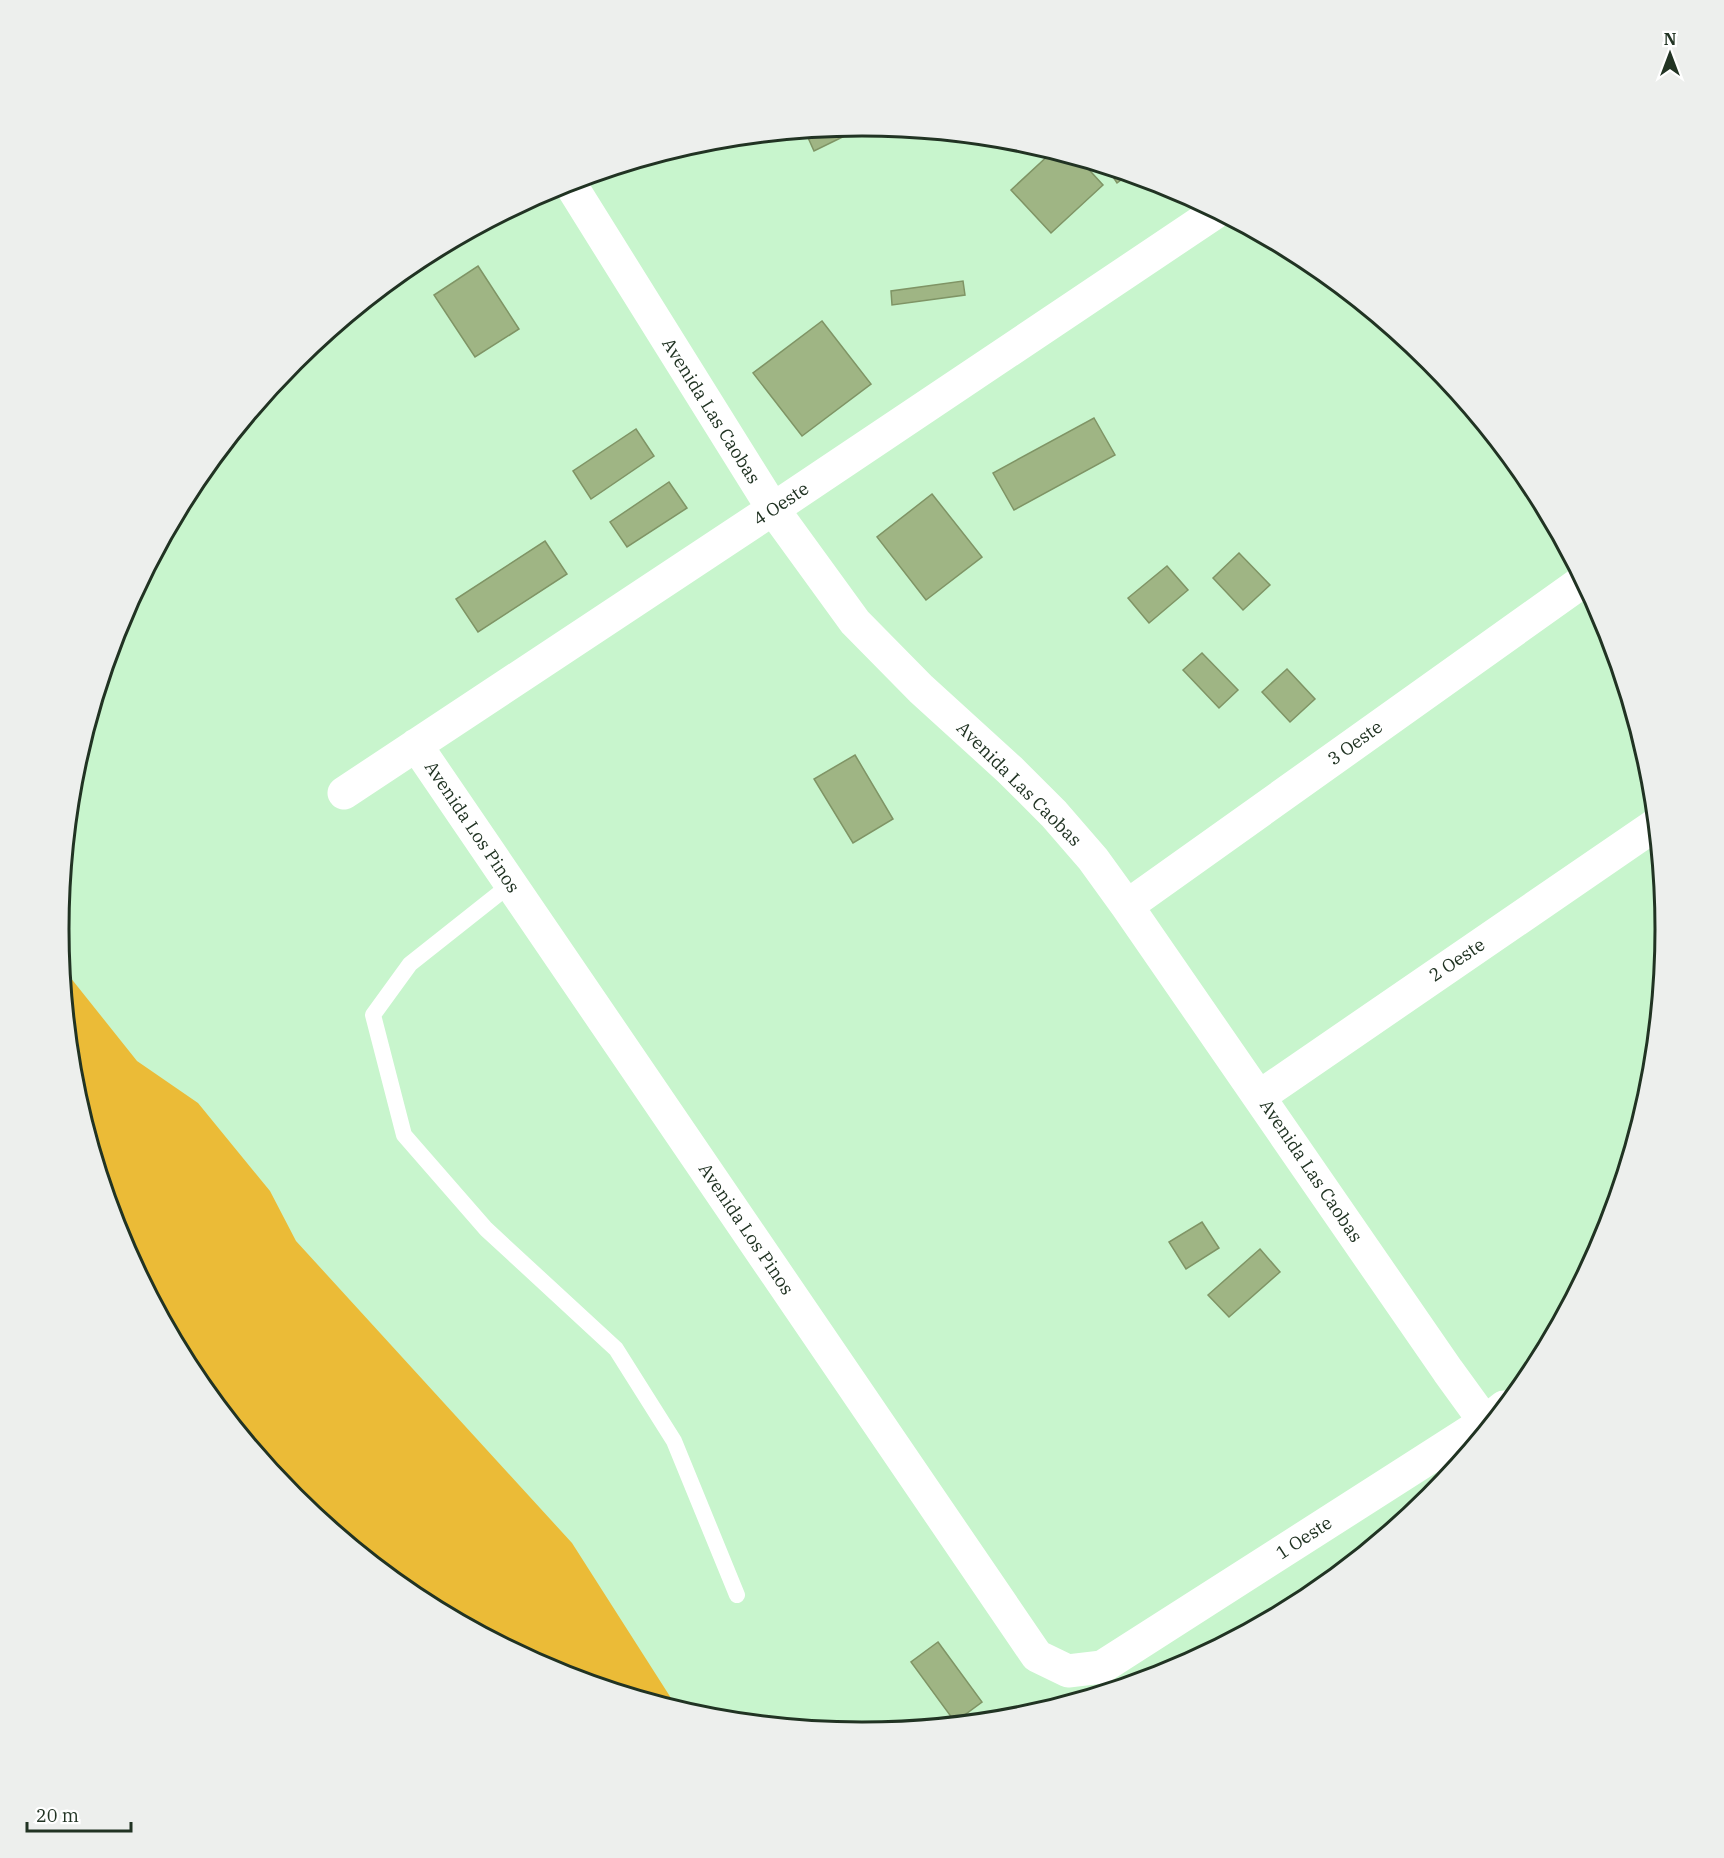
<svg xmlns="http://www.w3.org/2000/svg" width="1724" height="1858" font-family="'IBM Plex Serif',serif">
  <rect width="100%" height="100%" fill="#c8f5cd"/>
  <path fill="#ebbb37" d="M62 967 137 1061 198 1103 270 1191 296 1241 572 1543 678 1709 554 1671 415 1597 294 1497 194 1375 120 1236 74 1085Z"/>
  <path fill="#9fb584" stroke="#7f9465" stroke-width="1.5" d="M865 126 814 151 805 131 862 126Z
    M1053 151 1080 160 1103 185 1051 233 1011 190Z
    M1107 168 1129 174 1117 183Z
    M478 266 519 329 475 357 434 295Z
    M963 281 965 295 892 305 891 291Z
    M822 321 871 384 802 436 753 373Z
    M1094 418 1115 455 1014 510 993 473Z
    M636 429 654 456 591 499 573 471Z
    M669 482 687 508 627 547 610 522Z
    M932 494 982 557 926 600 877 537Z
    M545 541 567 574 478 632 456 599Z
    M1239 553 1270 585 1243 610 1213 578Z
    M1167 566 1188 590 1149 623 1128 598Z
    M1202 653 1238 690 1219 708 1183 670Z
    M1287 669 1315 699 1290 722 1262 692Z
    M855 755 893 819 853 843 814 779Z
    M1202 1222 1219 1248 1186 1269 1169 1242Z
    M1260 1249 1280 1272 1229 1317 1208 1295Z
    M938 1642 982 1702 955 1722 911 1662Z"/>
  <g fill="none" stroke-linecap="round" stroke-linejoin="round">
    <path stroke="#fff" stroke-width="16" d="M511 884 410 964 373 1015 404 1135 486 1229 616 1349 674 1441 737 1595"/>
    <path stroke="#fff" stroke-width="33" d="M569 182 773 509 855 622 921 689 1010 770 1054 814 1093 859 1127 906 1448 1371 1485 1422
      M416 745 1037 1656 1068 1671 1102 1667 1485 1422 1504 1407
      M344 793 773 509 1216 212
      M1127 906 1583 581
      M1260 1096 1655 825"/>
  </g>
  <g text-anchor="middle" stroke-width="6" stroke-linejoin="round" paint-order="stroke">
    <g font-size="18" fill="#213323" stroke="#fff">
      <text transform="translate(711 411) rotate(58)" y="6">Avenida Las Caobas</text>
      <text transform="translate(781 504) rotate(-34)" y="6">4 Oeste</text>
      <text transform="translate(1355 743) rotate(-36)" y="6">3 Oeste</text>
      <text transform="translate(1019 784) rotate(45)" y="6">Avenida Las Caobas</text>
      <text transform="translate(472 827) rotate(56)" y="6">Avenida Los Pinos</text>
      <text transform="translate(1457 960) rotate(-34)" y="6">2 Oeste</text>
      <text transform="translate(1311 1171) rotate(56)" y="6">Avenida Las Caobas</text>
      <text transform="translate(746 1229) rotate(56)" y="6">Avenida Los Pinos</text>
      <text transform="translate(1304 1538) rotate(-33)" y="6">1 Oeste</text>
    </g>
  </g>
  <path d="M0 0H1724V1858H0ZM69 929a793 793 0 1 1 1586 0a793 793 0 1 1-1586 0Z" fill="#edefed" fill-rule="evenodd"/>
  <path fill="none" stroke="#213323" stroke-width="3" d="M69 929a793 793 0 1 1 1586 0a793 793 0 1 1-1586 0Z"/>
  <g transform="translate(1670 54)" stroke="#ffffff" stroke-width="4.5" paint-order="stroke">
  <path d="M0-4.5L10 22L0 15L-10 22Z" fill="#213323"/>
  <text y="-9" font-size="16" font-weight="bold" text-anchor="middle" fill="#213323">N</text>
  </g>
  <path d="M27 1822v9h104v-9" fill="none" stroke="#213323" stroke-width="3"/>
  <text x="36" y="1822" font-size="18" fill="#213323" stroke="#ffffff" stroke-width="4.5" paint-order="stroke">20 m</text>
</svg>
